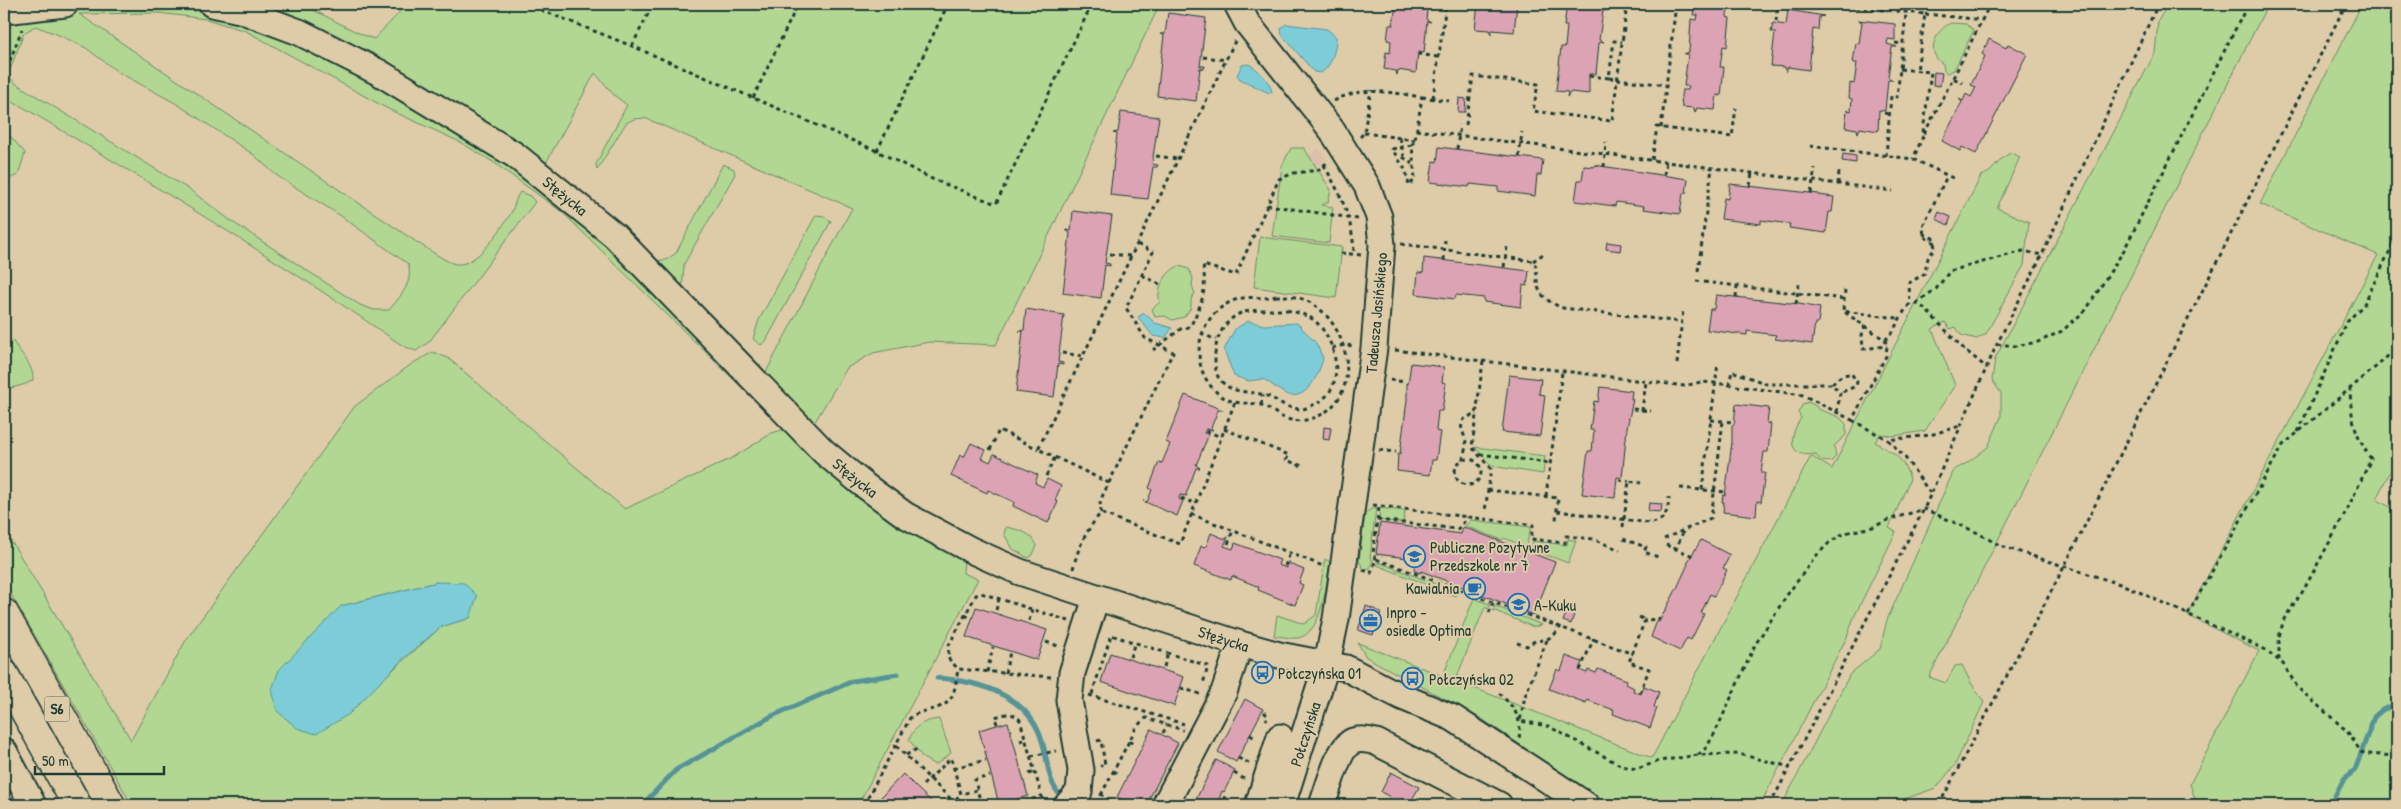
<svg xmlns="http://www.w3.org/2000/svg" width="2401" height="809" font-family="'Patrick Hand',sans-serif">
  <rect width="100%" height="100%" fill="#decca9"/>
  <filter id="ink" filterUnits="userSpaceOnUse"><feTurbulence type="fractalNoise" baseFrequency=".02" numOctaves="2"/><feDisplacementMap in="SourceGraphic" scale="10" xChannelSelector="R" yChannelSelector="G"/><feConvolveMatrix kernelMatrix="1 2 1 2 8 2 1 2 1" color-interpolation-filters="sRGB"/></filter>
  <g filter="url(#ink)">
    <path fill="#ddc0ac" d="M1319 148 1327 159 1316 167 1308 156Z"/>
    <path fill="#b2d792" stroke="#688a63" fill-rule="evenodd" d="M250 4C264 4 282 1 296 4 324 12 347 30 374 39L399 13 400 4H1160L996 345 929 342 873 353 847 368 813 425 764 376 852 208 645 118 634 119 626 123 597 170 596 164 627 105 615 96 595 73 546 163 478 119Z
      M2168 4H2268L1929 677 1946 683 1955 666 1962 665 1971 683 1984 702 1955 765 1936 788 1887 805H1782L1850 674 1880 649 1887 620 1954 470 1967 463 1988 447 2001 417V393L1992 380 1995 359 2155 53 2158 21Z
      M2362 4H2397V458L2376 499 2397 511V805H2253L2245 800 2228 805H2197L2190 784 2259 651 2187 615 2378 255 2260 204Z
      M144 5 214 13 255 23 340 61 501 155 599 233 777 422 562 212 493 162 458 141 390 110 246 31 206 19 159 13 79 14 418 243C427 248 447 263 456 264 477 267 501 229 511 213 515 206 515 199 520 192L530 196 535 202 429 342 416 351 403 346C279 260 150 183 21 106L4 99V23L15 22V19L97 8ZM35 26 59 35 86 48 118 72 177 104 254 155 276 175 341 216 408 264C414 282 400 297 389 310H374L360 305 234 223 190 190 15 83 8 75 24 33Z
      M1951 23 1966 24 1974 30 1954 70 1947 73 1944 71 1943 64C1925 53 1935 30 1951 23Z
      M4 129 25 153 18 175 4 181Z
      M1291 148H1304L1331 190 1328 202 1321 205 1333 207 1329 243 1272 236 1282 166Z
      M2011 153 2020 157 1997 208 2029 222 2024 265 1986 334 1977 339 1961 335 1956 327 1950 329 1945 322 1932 329 1955 385 1925 431 1893 436 1880 434 1875 442C1895 455 1902 455 1910 479L1889 528 1896 532 1854 617 1847 637 1760 805H1610L1482 719 1415 683 1417 678 1408 673 1405 678 1366 657 1358 643 1443 676 1474 598 1491 605 1488 609 1485 607 1456 679 1446 677 1652 758 1811 456 1832 469 1981 176C1994 173 1999 157 2011 153Z
      M723 164 734 169 735 174 684 264 682 293 651 261 666 260 676 253Z
      M816 215 824 216 831 221 766 341 761 345 753 339 759 320Z
      M1260 237 1342 247 1336 298 1254 287Z
      M1179 266 1189 269 1193 278 1192 286 1195 293 1191 299V308L1184 317 1172 320 1165 316 1155 317 1152 309 1160 302C1155 289 1167 270 1179 266Z
      M12 340C20 352 34 366 33 380L26 384 4 390V352Z
      M433 352 448 358 625 509 734 457 772 433 788 428 964 559 963 573 978 579 858 805H132L4 582V529L131 740 186 640 355 406 413 363ZM437 582 470 618 441 627 377 684 341 606Z
      M1808 402 1816 406 1818 409 1839 417 1846 424V435L1834 446 1836 456 1832 461C1824 463 1819 461 1816 454 1786 459 1789 436 1801 418L1798 412 1803 404Z
      M1475 447 1545 456 1543 474 1491 466Z
      M1373 508H1376L1370 558 1373 560 1369 570 1363 568 1359 561 1365 513Z
      M1380 508 1405 511 1403 523 1379 520Z
      M1471 520 1531 527 1526 547 1504 538 1502 540 1465 526Z
      M1006 527C1019 530 1032 532 1037 546L1032 556 1028 558 1013 549 1004 534Z
      M1568 539 1576 541 1568 563 1531 549 1533 541 1567 545Z
      M1325 559 1330 562C1326 583 1323 633 1298 638 1291 639 1281 636 1274 636L1277 615 1304 624 1316 615Z
      M1378 562 1457 592 1456 596 1377 565Z
      M1495 606 1542 625 1533 627 1493 610Z
      M939 719 951 753 935 765 923 758 909 740C915 725 923 721 939 719Z"/>
    <path fill="#7dcdd9" stroke="#579397" d="M1286 24 1327 29 1336 37C1336 49 1332 66 1321 73L1314 72 1282 35 1281 28Z
      M1248 64C1257 67 1271 83 1272 92L1269 93 1240 79 1237 75 1242 65Z
      M1144 313 1155 323 1172 328 1165 338 1153 336 1138 317Z
      M1248 321 1264 325 1297 323 1316 343 1323 358C1320 372 1307 403 1286 394 1279 391 1271 383 1263 379L1249 381 1234 376 1224 350 1235 329Z
      M437 582 464 583 477 596 470 618 441 627 404 658 349 714 316 734 297 728 277 711 272 689 279 670 341 606Z"/>
    <g fill="none" stroke-linecap="round" stroke-linejoin="round">
      <path stroke="#579397" stroke-width="5" d="M937 678C980 681 1029 696 1042 741 1048 759 1047 781 1060 795
        M642 805 676 770 772 716 853 681 898 674
        M2330 805 2344 779 2355 770 2374 717 2382 710 2397 704"/>
    </g>
    <path fill="#dba3b4" stroke="#1f3d34" d="M1392 4H1428L1426 19 1431 22 1427 21 1424 53 1418 52 1416 73 1398 70 1397 75 1396 71 1384 69 1386 52 1390 53 1391 41 1387 40 1389 25H1393L1396 5Z
      M1478 4H1517L1514 32 1492 30 1491 35 1490 30 1475 29Z
      M1567 4H1599V7L1608 10 1603 11 1599 40 1604 42 1599 43 1596 74H1589V94L1571 92 1567 97 1568 92 1556 91 1561 47H1565L1567 26H1564Z
      M1695 4H1728L1727 17 1730 18 1727 47 1723 46 1720 67H1724L1721 96 1717 95 1715 110 1697 108 1695 113 1694 108 1682 107 1681 96 1682 90H1688L1689 86H1684L1688 54H1684L1689 52 1691 19 1697 20 1698 15H1693Z
      M1788 10 1824 16 1819 17 1818 30 1813 29 1809 70 1788 67 1786 72 1785 67 1771 66 1775 32H1771L1773 23 1786 25Z
      M1168 13 1206 18 1200 66H1205L1204 69 1200 68 1196 101 1157 96 1164 35 1160 34H1165Z
      M1858 20 1895 24V40L1888 39 1887 44 1897 47H1892L1888 77 1893 80H1888L1885 111 1879 110 1878 131 1860 128 1858 133 1857 129 1845 127 1847 110 1851 111 1852 99 1849 98 1850 83 1854 84 1857 63H1853L1856 43 1859 44 1862 22Z
      M1989 39 2006 48 2008 44 2027 54 1976 154 1962 147 1960 151 1942 141 1962 102 1959 99 1963 101 1966 94 1971 97 1976 87 1971 85 1985 56 1982 54Z
      M1934 72 1942 73 1940 86 1933 85Z
      M1459 98 1466 99 1465 112H1458Z
      M1121 112 1159 117 1152 164 1158 165 1157 167H1153L1148 199 1110 195 1117 134 1113 133 1118 132Z
      M1439 147 1543 160 1541 175H1537L1535 196 1498 191V187L1470 184 1469 187 1430 182 1433 161 1437 162Z
      M1843 154 1856 156V163L1842 161Z
      M1594 165 1688 179 1686 193H1683L1680 214 1643 209 1644 206 1616 202 1615 206 1575 201 1578 180H1582L1584 166 1594 167Z
      M1730 184 1819 194V195L1834 197 1832 212H1829L1826 233 1789 228 1790 224 1761 220V224L1721 219 1724 198 1728 199Z
      M1073 211 1112 216 1105 263 1110 264V266L1105 265 1101 298 1063 293 1070 233 1066 230 1071 231Z
      M1939 212 1951 217 1948 225 1936 219Z
      M1607 242 1621 244 1620 251 1606 249Z
      M1424 258 1529 271 1527 286 1523 285 1521 307 1484 302V298L1456 295 1455 299 1416 294 1418 272 1423 273Z
      M1716 295 1799 304 1820 308 1818 323H1815L1812 344 1775 339 1776 335 1747 331V335L1707 330 1710 309H1714Z
      M1026 309 1064 315 1058 362 1063 363V365L1058 364 1054 397 1016 392 1023 331H1019L1024 330Z
      M1411 363 1444 367 1442 382 1446 383 1442 411H1438L1436 431 1440 432 1436 460H1432L1430 475 1397 471 1398 454H1400L1407 400V383L1408 384Z
      M1509 375 1541 379 1539 394 1545 395 1540 436 1502 432Z
      M1600 387 1632 391 1631 399H1633L1627 428 1622 478 1617 477 1615 498 1582 494 1588 451H1592L1594 430H1590L1594 401 1598 402Z
      M1185 395 1223 410H1218L1211 428 1213 430 1206 429 1204 433 1209 434 1196 465 1200 468H1196L1186 494 1187 496 1180 495 1179 499 1183 501 1177 516 1143 501 1147 502 1152 490 1149 488 1159 462 1162 463 1170 444 1166 442Z
      M1736 404 1769 408 1767 423 1771 424 1768 452H1764L1761 473H1765L1761 502 1757 501 1756 516 1723 512 1724 502H1722L1723 495 1725 496 1732 442V425H1734Z
      M1324 427 1331 428 1329 440 1323 439Z
      M971 443 986 450 982 458 990 462 994 454 1038 475 1035 483 1043 487 1047 479 1061 486 1055 500 1058 502 1048 523 1013 506 1014 502 988 490 987 493 951 476 960 455 964 457Z
      M1649 503 1662 504 1661 512 1648 511Z
      M1380 523 1461 534 1463 527 1555 562 1534 615 1421 571V573L1414 571 1415 559 1376 554Z
      M1211 533 1225 539 1228 537 1224 546 1233 549 1235 543 1280 560 1278 565 1287 568 1289 561 1290 564 1304 570 1299 583 1303 585 1295 605 1258 590 1259 587 1232 576 1231 580 1194 566 1201 546 1206 547Z
      M1701 540 1730 555 1723 568 1727 570 1714 596 1710 594 1701 613 1704 614 1691 640 1687 638 1680 651 1651 637 1657 621 1659 622 1677 588 1688 564 1687 563Z
      M1366 606 1381 612 1373 635 1358 630Z
      M976 607 1047 630 1037 660 966 637Z
      M1568 609 1575 611 1571 624 1563 621Z
      M1110 653 1184 677 1174 706 1101 682Z
      M1566 656 1582 662 1579 670 1587 673 1588 670 1596 673 1598 669 1627 680 1626 684 1634 688 1633 691 1641 694 1644 686 1659 692 1654 707 1657 708 1650 728 1613 714 1614 710 1587 700 1586 703 1549 689 1557 669 1561 671Z
      M1245 699 1263 709 1236 762 1218 752Z
      M1008 722 1028 796 999 804 979 730Z
      M1151 729 1178 743 1146 805H1133L1117 797Z
      M1216 760 1235 770 1224 792 1222 791 1217 805H1193Z
      M1391 772 1419 787 1409 805H1390L1387 804 1390 797 1381 792Z
      M903 774 917 788 935 805H890L881 797Z"/>
    <g fill="none" stroke-linecap="round" stroke-linejoin="round">
      <defs>
        <g id="minor">
          <path id="s1" d="M212 4 240 10 299 32 380 73 515 155 614 235 824 452 864 485 905 515 973 551 1020 572 1240 644 1279 655 1346 668 1400 696 1453 718 1586 805"/>
          <path d="M1237 4 1247 23 1331 129 1367 186 1379 217 1382 245 1374 348 1336 619 1327 663 1282 805"/>
          <path d="M4 11 65 4"/>
          <path d="M4 751 33 805"/>
          <path d="M1067 805 1079 792 1081 770 1069 700 1072 673 1096 598"/>
          <path d="M1165 805 1224 692 1240 644"/>
          <path d="M1258 805 1280 737"/>
          <path d="M1322 805C1328 790 1338 747 1353 741 1361 738 1369 740 1376 742L1499 805"/>
        </g>
        <path id="highway" d="M4 613 111 805
          M4 674 77 805"/>
      </defs>
      <use href="#minor" stroke="#1f3d34" stroke-width="29"/>
      <use href="#highway" stroke="#1f3d34" stroke-width="31"/>
      <path stroke="#1f3d34" stroke-width="3" stroke-dasharray="4 4" stroke-linecap="butt" d="M526 4 632 46 877 151 932 179 996 204 1092 4
        M1824 4 1925 14 1917 71
        M1599 5 1627 8
        M1925 14 1983 20
        M1776 21 1778 4
        M1895 43 1903 44
        M632 46 653 4
        M1418 54 1438 57
        M1203 57 1226 60
        M1900 69 1931 72 1923 132 1924 134 1913 159
        M4 76 22 29
        M1589 76 1609 78 1614 41 1622 42
        M1609 78 1666 85
        M1953 78 1990 4
        M1422 97 1449 101
        M753 98 798 4
        M1433 98 1446 4
        M1334 101C1362 85 1392 93 1422 97L1415 140 1412 145 1415 179 1409 186 1406 171 1392 149 1412 145
        M1884 113 1890 114
        M1466 125 1473 76 1538 84 1533 111 1612 121 1627 4
        M1661 128 1676 4
        M1416 130 1893 191
        M1364 133 1415 140
        M1924 134 1953 78 1963 83
        M1360 137 1364 133 1371 90
        M1400 138 1404 157
        M1810 146 1913 159 1955 179
        M1457 149 1460 125
        M877 151 948 4
        M1156 156 1178 159
        M1886 156 1891 96 1897 97 1906 14
        M1403 157 1414 165
        M1519 157 1522 132
        M1652 160 1657 127 1732 137 1736 108
        M1324 165C1341 195 1353 220 1354 254
        M1604 167 1606 142
        M1664 175 1666 162
        M1838 184 1839 171
        M1750 186 1752 173
        M1811 193 1815 168
        M1267 205 1358 219
        M1935 243 1924 237 1923 226 1947 176
        M1401 244 1533 261C1538 268 1536 272 1537 280 1537 295 1550 303 1563 308L1682 322
        M1341 253 1361 255
        M1110 254 1131 256
        M1444 260 1445 239
        M1533 261 1546 252
        M1504 267 1507 247
        M1698 271 1712 168
        M1142 275 1163 286
        M1696 281 1844 299
        M1845 290 1843 311 1898 318
        M1276 296C1282 296 1289 296 1295 297 1332 304 1355 353 1344 387 1337 410 1311 426 1287 419 1278 416 1272 410 1264 406 1250 400 1238 408 1220 395 1186 369 1195 315 1235 300 1248 295 1262 300 1276 296Z
        M1736 297 1737 286
        M1915 303 1924 308 1964 349 1987 368
        M1916 303 1936 289 1950 271 2023 251 2042 255
        M1796 304 1799 284
        M1287 310C1297 313 1307 314 1315 321 1337 340 1347 388 1317 403 1313 405 1307 408 1303 409 1287 410 1277 399 1264 395 1249 390 1234 395 1221 381 1215 375 1215 364 1215 356 1215 339 1224 320 1241 313 1252 309 1276 310 1287 310Z
        M1865 325 1862 335 1863 349 1887 346
        M1201 333 1216 340
        M1885 340C1897 329 1899 316 1910 304L1909 283 1924 274 1928 258 1935 248 1933 238 1923 234
        M1997 344 2015 346 2038 342 2062 331 2086 310 2124 250 2248 4
        M1332 348 1344 345 1354 346
        M1153 350 1182 328 1190 327C1202 303 1207 292 1203 265L1236 275 1279 179 1294 173 1318 170 1328 162
        M1395 350 1684 386 1701 382 1715 383 1803 395 1852 420 1886 356 1887 346 1885 340 1843 311
        M1062 353 1083 356
        M1483 361 1472 447 1491 469 1485 511
        M1677 364 1683 310
        M1390 380 1405 382
        M1832 384 1841 376 1851 373 1857 382 1856 386 1840 393
        M1729 385 1732 371 1767 384H1832L1840 393 1837 412
        M1261 405 1263 395
        M1633 409 1642 410 1646 382
        M1642 410 1651 411
        M1711 420 1734 422
        M1852 420 1888 440
        M1224 429 1289 455 1286 460 1302 466
        M1206 431 1221 437
        M2298 432 2347 322 2364 304 2397 236
        M990 450 999 430 1038 449
        M1379 450 1396 452
        M1480 454 1550 463
        M1455 472a13 13 0 1 1 26 0a13 13 0 1 1-26 0Z
        M1463 460C1463 455 1466 450 1466 444 1466 433 1456 428 1466 417L1477 414
        M1046 476 1055 457
        M1619 480 1629 481
        M1109 483 1038 449 1235 41
        M1680 488 1726 492
        M1488 490 1558 498 1556 520
        M1702 490 1718 363
        M1930 493 1904 456 1888 440 1930 435 1960 426
        M1546 496 1562 372
        M1181 498 1196 504
        M1373 505 1533 525 1531 539 1565 543 1566 536 1593 539 1620 550
        M1557 511 1651 523C1666 521 1668 511 1669 497
        M1101 513 1100 501 1173 352 1145 338 1126 308 1153 252 1137 244
        M1191 514 1323 566
        M1377 520 1458 529 1468 517
        M1623 527 1629 481 1641 483
        M1683 532 1676 549 1693 556
        M1623 539 1646 547 1644 552 1661 558
        M1664 539 1711 518 1723 421
        M1228 544 1233 530
        M1666 545 1676 549
        M1376 559 1373 554 1379 506
        M1285 566 1290 553
        M1073 569C1078 547 1087 529 1101 513L1180 544 1235 402
        M1363 570 1371 573 1376 559 1633 654
        M996 610 999 599
        M1489 613 1493 603
        M2188 614 2283 445 2384 360 2397 346
        M965 615 970 618
        M1639 617 1645 620
        M1029 621 1032 609
        M1547 640 1525 696 1520 721 1548 726 1622 766 1637 769 1659 761 1698 755 1739 754 1790 767
        M1046 642 1061 647
        M1517 643 1527 646C1539 635 1548 647 1561 626
        M1130 657 1135 642
        M2279 660V637L2284 619 2303 591 2348 508 2371 459C2355 434 2351 420 2350 389
        M1164 667 1168 653
        M1580 670 1594 638
        M987 672 993 647
        M1005 673 1010 652
        M1051 677 958 669 948 658 949 645 976 595 981 593 1069 621
        M1181 688 1200 694
        M1499 693C1513 706 1523 718 1519 738
        M1640 693 1649 669 1629 662 1645 620 1660 619
        M1092 694 1111 635 1208 666 1203 684
        M1089 695 1184 724
        M1264 712 1268 716 1266 720
        M997 724 995 717C1005 714 1012 711 1020 720L1044 804
        M1163 733 1167 724
        M1250 735 1257 739
        M1020 741 1026 739
        M1097 741 1101 740 1105 765 1100 766
        M1129 741 1136 745
        M896 746 957 805
        M906 755 917 749
        M1698 755 1706 748 1715 733 1755 645 1787 595 1816 556 1829 543 1844 533 1873 527 1888 520 1924 509 1976 532 2001 546 2126 586 2266 650 2283 664 2298 688 2347 731 2361 752 2367 754 2397 756
        M1031 756 1056 751
        M1238 758 1249 763
        M954 768 986 760
        M1113 771 1120 775
        M1234 773 1244 779
        M1029 774 1035 772
        M923 785 951 758 961 794 977 790
        M1100 794 1120 805
        M1101 795 1137 726 1146 718 1183 730
        M1223 797 1236 804
        M864 805 910 718C916 713 922 712 929 710 955 705 954 693 958 669
        M950 805 961 794
        M981 805 975 780 990 776
        M1019 805 1018 804 1042 796
        M1038 805 1047 801
        M1125 805 1126 803
        M1770 805 1924 509 1997 344 2042 255 2158 4
        M1939 805 2065 565 2346 4"/>
      <use href="#minor" stroke="#decca9" stroke-width="25"/>
      <use href="#highway" stroke="#decca9" stroke-width="28"/>
    </g>
  </g>
  <defs>
    <symbol id="school-ring" viewBox="-11 -11 22 22"><circle r="9.5" fill="#decca9" stroke="#1f6fb2" stroke-width="1.5"/><path d="M0-5L7-2L0 1L-7-2ZM-4 1L0 2.5L4 1V4Q0 6-4 4Z" fill="#1f6fb2"/></symbol>
    <symbol id="cafe-ring" viewBox="-11 -11 22 22"><circle r="9.5" fill="#decca9" stroke="#1f6fb2" stroke-width="1.5"/><path d="M-5.5-4.5H6V0H3Q3 3.5 0 3.5H-2.5Q-5.5 3.5-5.5 0ZM3-3.2v2h1.7v-2ZM-6 4.5H4V6H-6Z" fill="#1f6fb2"/></symbol>
    <symbol id="office-ring" viewBox="-11 -11 22 22"><circle r="9.5" fill="#decca9" stroke="#1f6fb2" stroke-width="1.5"/><path d="M-6-3h4V-5.5h4V-3h4V5H-6ZM-1-4.5V-3h2v-1.5ZM-6 0V1H6V0Z" fill="#1f6fb2"/></symbol>
    <symbol id="bus-ring" viewBox="-11 -11 22 22"><circle r="9.5" fill="#decca9" stroke="#1f6fb2" stroke-width="1.5"/><path d="M-5-6H5V4H4V6H2V4H-2V6H-4V4H-5ZM-3.5-4V0h7V-4ZM-3.5 1.2v1.5H-2V1.2ZM2 1.2v1.5H3.5V1.2Z" fill="#1f6fb2"/></symbol>
  </defs>
  <g fill-rule="evenodd">
    <use href="#school-ring" x="1402" y="544" width="25" height="25"/>
    <use href="#cafe-ring" x="1462" y="576" width="25" height="25"/>
    <use href="#school-ring" x="1506" y="592" width="25" height="25"/>
    <use href="#office-ring" x="1358" y="608" width="25" height="25"/>
    <use href="#bus-ring" x="1250" y="660" width="25" height="25"/>
    <use href="#bus-ring" x="1400" y="666" width="25" height="25"/>
  </g>
  <g text-anchor="middle" stroke-width="4" stroke-linejoin="round" paint-order="stroke">
    <rect fill="#decca9" stroke="#586857" stroke-width="1" x="44.5" y="696.5" width="25" height="25" rx="4"/>
    <g font-size="15" font-weight="bold" fill="#1f3d34">
      <text x="57" y="714">S6</text>
    </g>
    <g font-size="16" fill="#1f3d34" stroke="#decca9">
      <text dy="6" stroke="none"><textPath href="#s1" startOffset="405">Stężycka</textPath></text>
      <text transform="translate(1376 313) rotate(-85)" y="6">Tadeusza Jasińskiego</text>
      <text dy="6" stroke="none"><textPath href="#s1" startOffset="810">Stężycka</textPath></text>
      <text dy="6" stroke="none"><textPath href="#s1" startOffset="1215">Stężycka</textPath></text>
      <text transform="translate(1305 734) rotate(-72)" y="6">Połczyńska</text>
    </g>
    <g font-size="16" fill="#1f3d34" stroke="#decca9" text-anchor="start">
      <text x="1430" y="553">Publiczne Pozytywne<tspan x="1430" dy="18">Przedszkole nr 7</tspan></text>
      <text x="1459" y="594" text-anchor="end">Kawialnia</text>
      <text x="1534" y="611">A-Kuku</text>
      <text x="1386" y="618">Inpro -<tspan x="1386" dy="18">osiedle Optima</tspan></text>
      <text x="1278" y="679">Połczyńska 01</text>
      <text x="1429" y="685">Połczyńska 02</text>
    </g>
  </g>
  <rect width="2401" height="809" fill="none" stroke="#decca9" stroke-width="20"/>
  <rect x="10" y="10" width="2381" height="789" fill="none" stroke="#1f3d34" stroke-width="2" filter="url(#ink)"/>
  <path d="M35 766v8h129v-8" fill="none" stroke="#1f3d34" stroke-width="2.5"/>
  <text x="42" y="766" font-size="15" fill="#1f3d34" stroke="#decca9" stroke-width="4" paint-order="stroke">50 m</text>
</svg>
